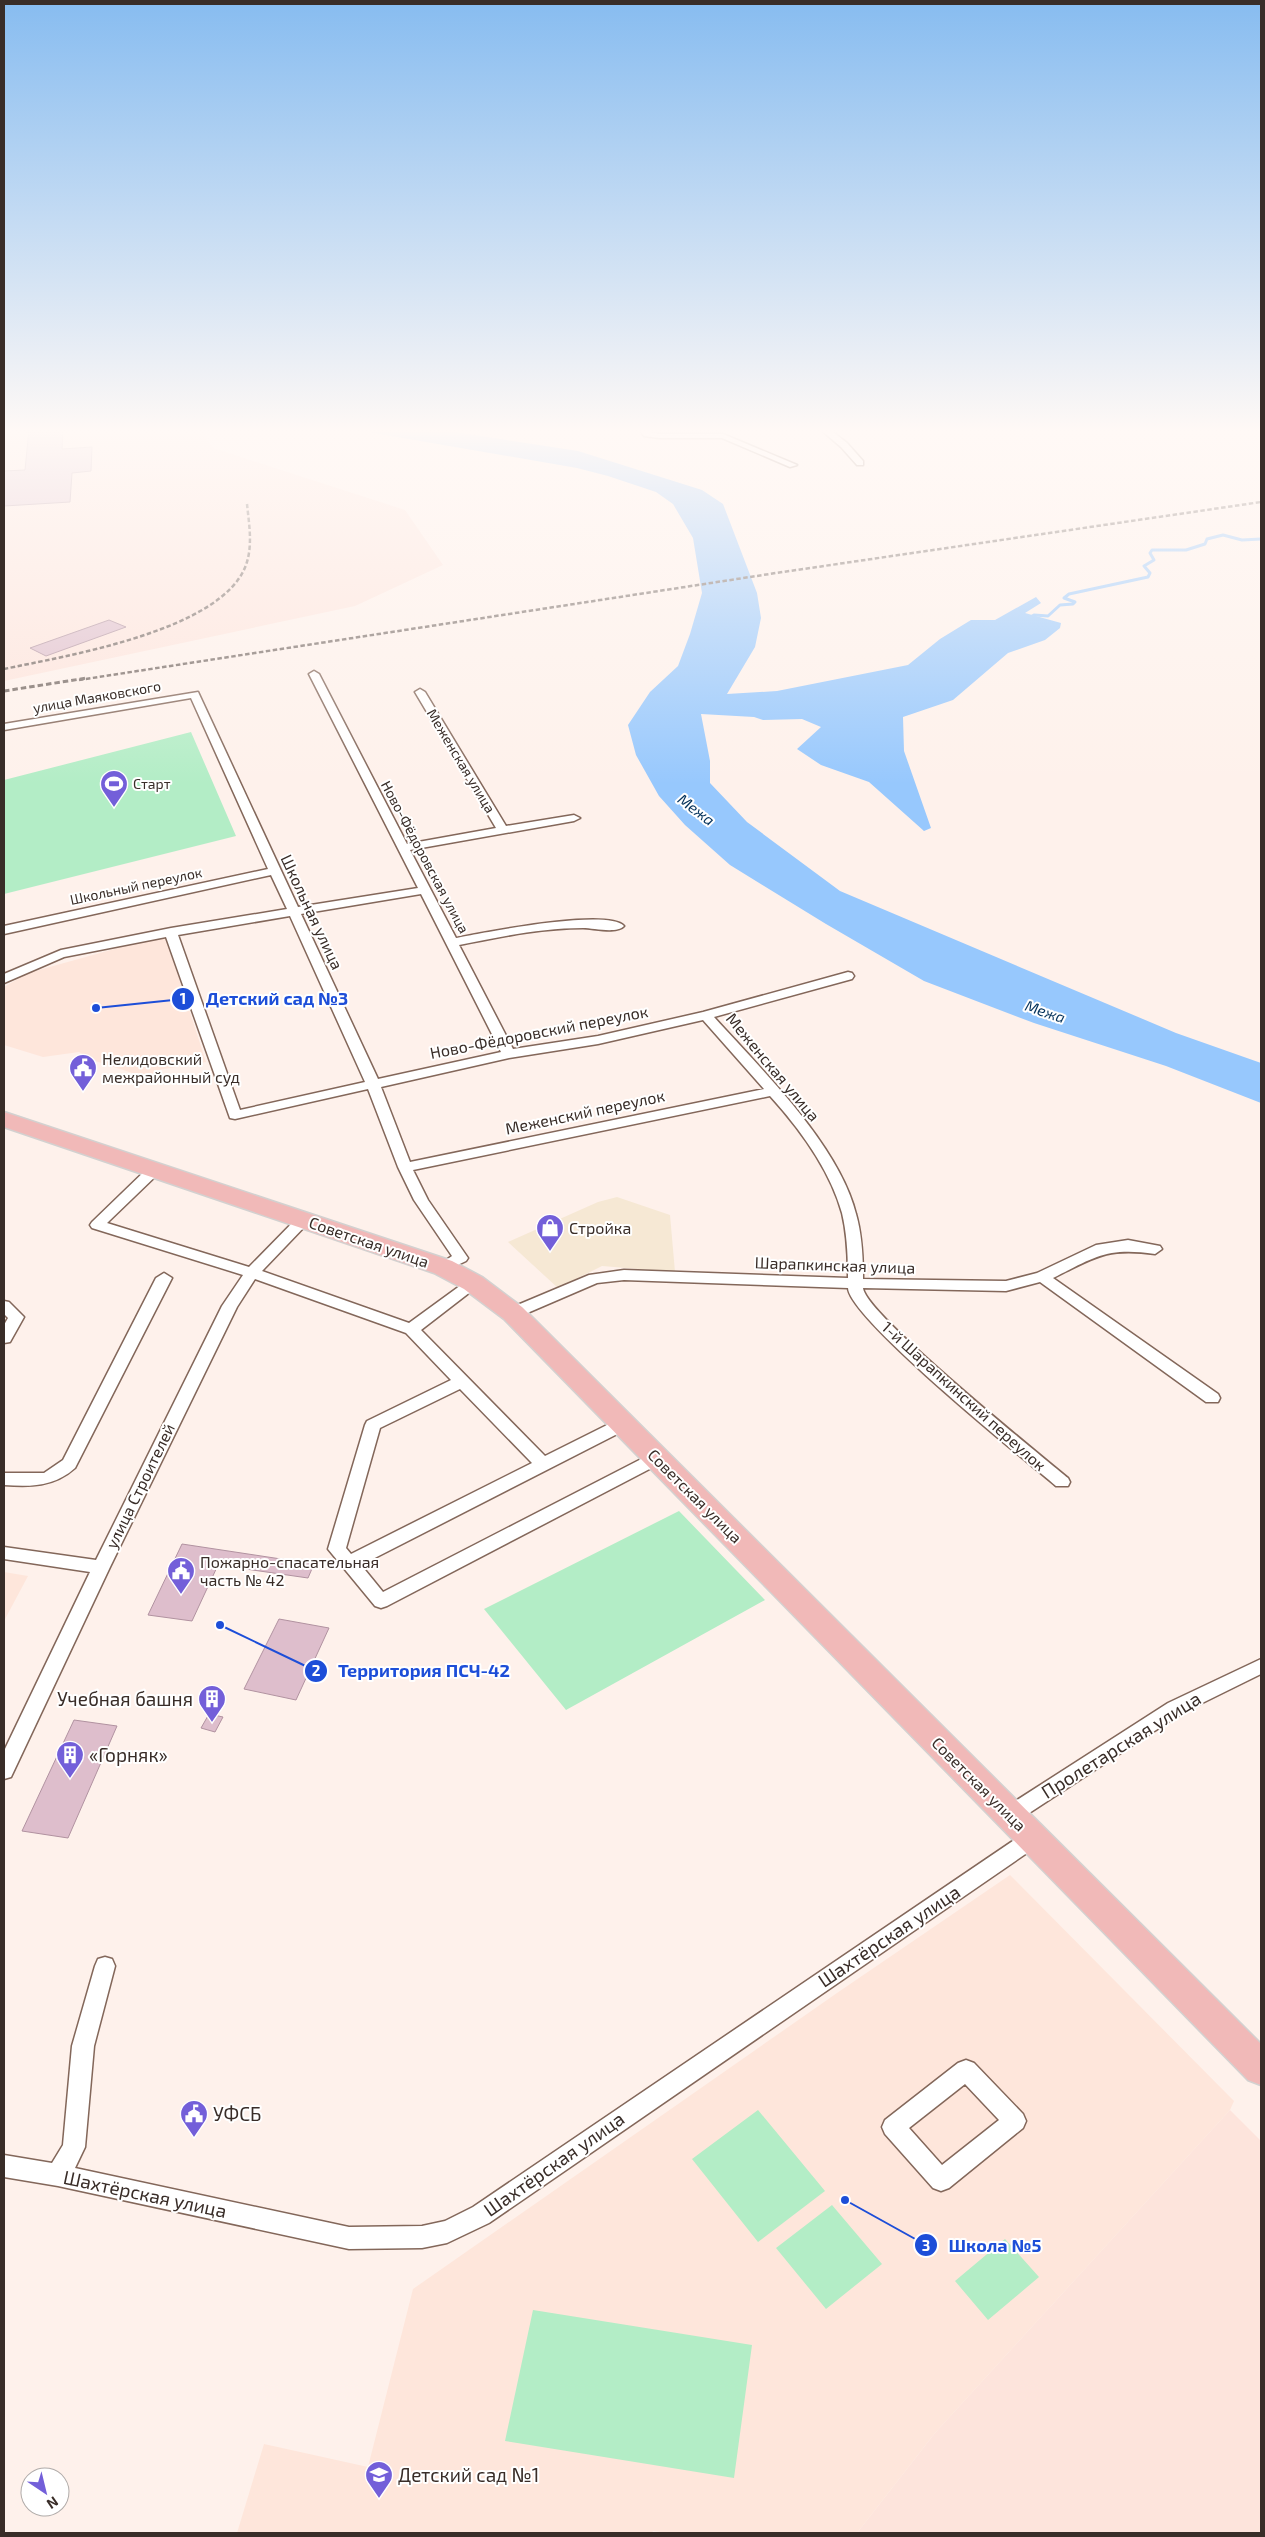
<svg xmlns="http://www.w3.org/2000/svg" width="1265" height="2537" font-family="'Exo 2',sans-serif">
  <rect width="100%" height="100%" fill="#fef1eb"/>
  <path fill="#f6e8d4" d="M617 1197 670 1215 675 1272 602 1266 558 1288 508 1242 598 1202Z"/>
  <path fill="#fde4dc" d="M4 429H201L213 448 405 510 443 565 355 606 4 681Z
    M1230 2110 1261 2141V2533H857L935 2433Z"/>
  <path fill="#fee6db" d="M165 935 206 1062 158 1070 148 1078 92 1060 79 1052 43 1057 4 1045V987L28 973Z
    M4 1572 28 1576 4 1621Z
    M1010 1875 1234 2101 1230 2110 935 2433 857 2533H669L653 2531 652 2533H237L264 2444 368 2467 413 2289 837 1993Z"/>
  <path fill="#b3edc6" d="M191 732 236 836 4 894V780Z
    M679 1511 765 1600 566 1710 484 1609Z
    M758 2110 825 2191 758 2242 692 2159Z
    M832 2205 882 2264 826 2309 776 2248Z
    M1005 2239 1039 2277 988 2320 955 2281Z
    M533 2310 752 2345 734 2478 505 2441Z"/>
  <path fill="#97c8fd" d="M351 429H436L578 451 702 490 723 504 757 593 761 618 755 647 727 694 777 691 908 665 940 639 971 620H995L1036 597 1041 603 1025 613 1061 623 1060 628 1045 640 1008 653 953 700 903 717 904 751 931 828 924 831 869 782 821 765 797 749 821 727 802 719 763 720 754 717 701 714 710 761V783L747 822 840 891 1176 1033 1261 1063V1103L1166 1066 1034 1023 924 981 826 924 730 865 685 825 659 796 636 755 628 725 650 692 678 666 690 634 702 593 693 538 673 504 656 492 608 476 577 468Z"/>
  <g fill="none" stroke-linecap="round" stroke-linejoin="round">
    <path stroke="#97c8fd" stroke-width="3" d="M1029 618 1034 615 1048 616 1060 605 1073 604 1075 602 1064 598 1069 594 1148 577 1150 573 1144 566 1154 560 1150 553 1152 550H1186L1205 544 1207 539 1223 535 1242 540 1261 539"/>
  </g>
  <path fill="#debecc" stroke="#b192a0" d="M29 429H63L62 449 92 447 91 471 72 473 70 502 4 506V471L25 470Z
    M109 620 126 627 46 656 30 648Z
    M182 1544 314 1564 308 1578 218 1565 192 1621 148 1615Z
    M279 1619 329 1628 296 1700 244 1689Z
    M209 1714 223 1717 215 1732 201 1728Z
    M74 1720 117 1726 68 1838 22 1831Z"/>
  <g fill="none" stroke-linecap="round" stroke-linejoin="round">
    <defs>
      <path id="street" d="M639 429H647L650 432 659 434H723L797 465 790 467 722 438H659L644 436Z
        M820 429H829L847 443 863 461V465H857L841 447Z
        M314 671 319 674 407 844 496 828 415 692 420 689 425 692 506 826 574 815 580 818 574 821 410 850 456 938C482 933 607 908 624 926 617 934 593 928 583 928 541 928 500 937 459 945L513 1049 598 1036 703 1012 848 972 852 973 854 976 852 979 714 1017C761 1069 839 1145 856 1214 862 1235 863 1257 863 1279L1006 1281 1037 1273 1096 1245 1128 1240 1160 1246 1162 1249 1155 1254C1107 1247 1095 1257 1053 1278L1218 1394 1220 1398 1218 1402H1206L1040 1282 1006 1291 863 1288C866 1315 1038 1453 1068 1478L1070 1482 1068 1486H1056C1025 1460 849 1318 848 1288L624 1280 597 1283 518 1317H508L505 1313 508 1309 589 1275 624 1270 848 1278C848 1256 847 1234 842 1213 830 1170 800 1129 770 1096L413 1170 428 1200 468 1258 466 1261 443 1272 436 1267 452 1256 414 1200 398 1167 368 1089 235 1119 230 1118 166 937 64 957 4 983V974L61 950 171 928 287 909 271 875 4 934V926L268 869 191 698 4 730V724L198 692 298 907 418 888 309 674ZM421 894 501 1052 378 1079 301 914ZM290 916 365 1082 240 1110 178 935ZM703 1020 764 1089 410 1162 381 1087 509 1058 598 1044Z
        M155 1165 162 1169 160 1172 107 1223 249 1267 299 1216H309L311 1219 309 1222 262 1271 409 1323 468 1280H478L481 1283 478 1286 421 1330 545 1456 617 1420H629L631 1424 629 1428 361 1565 383 1592 651 1454H663L665 1458 663 1462 387 1606 381 1608 375 1606 328 1549 365 1425 367 1421 451 1380 406 1333 255 1279 237 1307 110 1567 11 1777 4 1779V1751L90 1572 4 1559V1547L96 1560 222 1306 243 1275 92 1228 90 1225 92 1222 150 1166ZM460 1389 532 1463 351 1554 346 1548 380 1428Z
        M164 1273 172 1278 75 1468C54 1487 30 1487 4 1485V1473H44L63 1460 156 1278Z
        M4 1301 9 1302 24 1317 10 1342 4 1343V1325L8 1318 4 1314Z
        M1261 1659V1674L1182 1713 1017 1821 1010 1823 1003 1821 1000 1815 1003 1809 1168 1703Z
        M1033 1830 1040 1832 1043 1838 1040 1844 489 2223 447 2243 422 2248 349 2249 58 2186 4 2177V2155L52 2163 63 2145 72 2046 95 1966 98 1959 105 1957 112 1959 115 1966 94 2046 85 2147 75 2168 349 2227 422 2226 445 2221 473 2207 1026 1832Z
        M966 2060 974 2063 1023 2114 1026 2121 1023 2128 949 2188 941 2191 933 2188 885 2134 882 2127 885 2120 958 2063ZM965 2084 999 2120 942 2165 909 2128Z"/>
      <path id="primary" d="M4 1112 452 1261 482 1277 522 1307 1261 2044V2085L1248 2080 504 1319 464 1289 434 1273 4 1127Z"/>
    </defs>
    <use href="#street" stroke="#83675a" stroke-width="3"/>
    <use href="#primary" stroke="#d3d1d0" stroke-width="3"/>
    <use href="#street" fill="#fff" fill-rule="evenodd"/>
    <use href="#primary" fill="#f1b9b8" fill-rule="evenodd"/>
    <path stroke="#746863" stroke-width="2.5" stroke-dasharray="4.5 2.5" stroke-linecap="butt" d="M4 669C65 656 222 631 246 565 253 545 249 524 247 504
      M79 680 776 573 1261 502"/>
    <path stroke="#746863" stroke-width="3" stroke-dasharray="5.5 3" stroke-linecap="butt" d="M4 691 87 678"/>
  </g>
  <linearGradient id="sky" x2="0" y2="1"><stop stop-color="#87bcf0"/><stop offset="0.55" stop-color="#fff9f6"/><stop offset="1" stop-color="#fff9f6" stop-opacity="0"/></linearGradient>
  <rect width="1265" height="784" fill="url(#sky)"/>
  <defs>
    <symbol id="stadium-pin" viewBox="-11 -11 22 30"><path d="M0 17L-7.5 6A9.5 9.5 0 1 1 7.5 6Z" fill="#735fd9" stroke="#fff"/><path d="M0-5a6.5 5 0 1 0 0 10a6.5 5 0 1 0 0-10ZM-3.5-1.8h7v3.6h-7Z" fill="#fff"/></symbol>
    <symbol id="civic-pin" viewBox="-11 -11 22 30"><path d="M0 17L-7.5 6A9.5 9.5 0 1 1 7.5 6Z" fill="#735fd9" stroke="#fff"/><path d="M-.6-6.5H3V-4.5H.6V-3L4-1V1h2V6H-6V1h2V-1L-.6-3ZM-1.2 2.5V6h2.4V2.5Z" fill="#fff"/></symbol>
    <symbol id="shop-pin" viewBox="-11 -11 22 30"><path d="M0 17L-7.5 6A9.5 9.5 0 1 1 7.5 6Z" fill="#735fd9" stroke="#fff"/><path d="M-5-2.5h2.3a2.7 3.5 0 0 1 5.4 0H5L5.5 6h-11ZM-1.5-2.5h3a1.5 2.3 0 0 0-3 0Z" fill="#fff"/></symbol>
    <symbol id="building-pin" viewBox="-11 -11 22 30"><path d="M0 17L-7.5 6A9.5 9.5 0 1 1 7.5 6Z" fill="#735fd9" stroke="#fff"/><path d="M-4-6H4V6H1V3H-1V6H-4ZM-2.5-4.3h1.7v1.8h-1.7ZM.8-4.3h1.7v1.8H.8ZM-2.5-1h1.7V.8h-1.7ZM.8-1h1.7V.8H.8Z" fill="#fff"/></symbol>
    <symbol id="school-pin" viewBox="-11 -11 22 30"><path d="M0 17L-7.5 6A9.5 9.5 0 1 1 7.5 6Z" fill="#735fd9" stroke="#fff"/><path d="M0-5L7-2L0 1L-7-2ZM-4 1L0 2.5L4 1V4Q0 6-4 4Z" fill="#fff"/></symbol>
  </defs>
  <g fill-rule="evenodd">
    <use href="#stadium-pin" x="98" y="768" width="32" height="43"/>
    <use href="#civic-pin" x="67" y="1052" width="32" height="43"/>
    <use href="#shop-pin" x="534" y="1212" width="32" height="43"/>
    <use href="#civic-pin" x="165" y="1555" width="32" height="43"/>
    <use href="#building-pin" x="196" y="1683" width="32" height="43"/>
    <use href="#building-pin" x="54" y="1739" width="32" height="43"/>
    <use href="#civic-pin" x="178" y="2098" width="32" height="43"/>
    <use href="#school-pin" x="363" y="2459" width="32" height="43"/>
  </g>
  <g text-anchor="middle" stroke-width="4" stroke-linejoin="round" paint-order="stroke">
    <g font-size="14" fill="#392d28" stroke="#fff">
      <text transform="translate(97 697) rotate(-10)" y="5">улица Маяковского</text>
      <text transform="translate(461 761) rotate(59)" y="5">Меженская улица</text>
      <text transform="translate(425 857) rotate(62)" y="5">Ново-Фёдоровская улица</text>
      <text transform="translate(136 886) rotate(-12)" y="5">Школьный переулок</text>
    </g>
    <g font-size="14" fill="#392d28" stroke="#fff" text-anchor="start">
      <text x="133" y="789">Старт</text>
    </g>
    <g font-size="15" font-style="italic" fill="#03315a" stroke="#fff">
      <text transform="translate(696 810) rotate(37)" y="5">Межа</text>
      <text transform="translate(1045 1012) rotate(19)" y="5">Межа</text>
    </g>
    <g font-size="16" fill="#392d28" stroke="#fff">
      <text transform="translate(312 912) rotate(65)" y="6">Школьная улица</text>
      <text transform="translate(539 1032) rotate(-11)" y="6">Ново-Фёдоровский переулок</text>
      <text transform="translate(773 1067) rotate(50)" y="6">Меженская улица</text>
      <text transform="translate(585 1112) rotate(-12)" y="6">Меженский переулок</text>
      <text transform="translate(369 1242) rotate(19)" y="6">Советская улица</text>
      <text transform="translate(835 1265) rotate(2)" y="6">Шарапкинская улица</text>
      <text transform="translate(964 1396) rotate(42)" y="6">1-й Шарапкинский переулок</text>
      <text transform="translate(140 1486) rotate(-64)" y="6">улица Строителей</text>
      <text transform="translate(695 1496) rotate(45)" y="6">Советская улица</text>
      <text transform="translate(979 1784) rotate(45)" y="6">Советская улица</text>
    </g>
    <g font-size="16" fill="#392d28" stroke="#fff" text-anchor="start">
      <text x="102" y="1065">Нелидовский<tspan x="102" dy="18">межрайонный суд</tspan></text>
      <text x="569" y="1234">Стройка</text>
      <text x="200" y="1568">Пожарно-спасательная<tspan x="200" dy="18">часть № 42</tspan></text>
    </g>
    <g font-size="19" fill="#392d28" stroke="#fff" text-anchor="start">
      <text x="193" y="1706" text-anchor="end">Учебная башня</text>
      <text x="89" y="1762">«Горняк»</text>
      <text x="213" y="2121">УФСБ</text>
      <text x="398" y="2482">Детский сад №1</text>
    </g>
    <g font-size="19" fill="#392d28" stroke="#fff">
      <text transform="translate(1121 1745) rotate(-32)" y="7">Пролетарская улица</text>
      <text transform="translate(889 1936) rotate(-34)" y="7">Шахтёрская улица</text>
      <text transform="translate(554 2164) rotate(-35)" y="7">Шахтёрская улица</text>
      <text transform="translate(145 2194) rotate(12)" y="7">Шахтёрская улица</text>
    </g>
  </g>
  <path fill="none" stroke="#1d4ed8" stroke-width="2" d="M96 1008L183 999M220 1625L316 1671M845 2200L926 2245"/>
  <g fill="#1d4ed8" stroke="#fff" stroke-width="2">
    <circle cx="96" cy="1008" r="5"/>
    <circle cx="220" cy="1625" r="5"/>
    <circle cx="845" cy="2200" r="5"/>
    <circle cx="183" cy="999" r="12"/>
    <circle cx="316" cy="1671" r="12"/>
    <circle cx="926" cy="2245" r="12"/>
  </g>
  <g font-size="15" text-anchor="middle" font-weight="bold" fill="#fff">
    <text x="183" y="1004">1</text>
    <text x="316" y="1676">2</text>
    <text x="926" y="2251">3</text>
  </g>
  <g font-size="18" text-anchor="middle" font-weight="bold" fill="#1d4ed8" stroke="#fff" stroke-width="4" stroke-linejoin="round" paint-order="stroke">
    <text x="277" y="1005">Детский сад №3</text>
    <text x="424" y="1677">Территория ПСЧ-42</text>
    <text x="995" y="2252">Школа №5</text>
  </g>
  <rect width="1265" height="2537" fill="none" stroke="#392d28" stroke-width="10"/>
  <g transform="translate(45 2492) rotate(145)"><circle r="24" fill="#ffffff" stroke="#b0aba9"/>
  <path d="M0-4L9 19L0 12L-9 19Z" fill="#735fd9"/>
  <text y="-8" font-size="14" font-weight="bold" text-anchor="middle" fill="#392d28">N</text>
  </g>
</svg>
